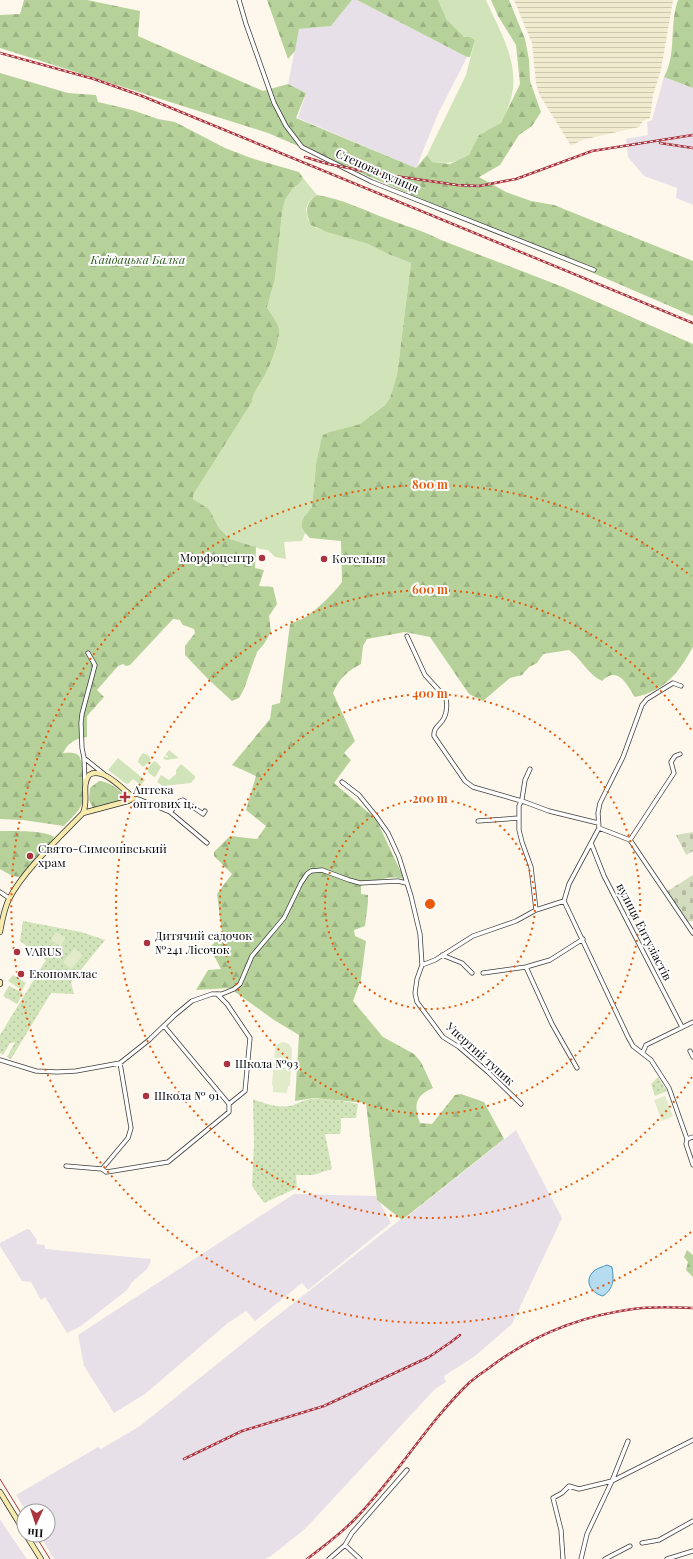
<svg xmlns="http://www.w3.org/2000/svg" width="693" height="1559" font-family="'Playfair Display',serif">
  <defs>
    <pattern id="farmland-rules" width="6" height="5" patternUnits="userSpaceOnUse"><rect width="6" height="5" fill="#f0ebce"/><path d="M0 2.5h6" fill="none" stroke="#ccc8b0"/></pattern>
    <pattern id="forest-firs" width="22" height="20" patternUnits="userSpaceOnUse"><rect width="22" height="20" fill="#b6d29a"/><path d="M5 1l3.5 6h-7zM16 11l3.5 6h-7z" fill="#9bb383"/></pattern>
    <pattern id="cemetery-stones" width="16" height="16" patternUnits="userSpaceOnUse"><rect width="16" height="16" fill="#d4dcbf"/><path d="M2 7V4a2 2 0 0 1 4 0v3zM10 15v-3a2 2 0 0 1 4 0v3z" fill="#b5bba3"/></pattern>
    <pattern id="park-dots" width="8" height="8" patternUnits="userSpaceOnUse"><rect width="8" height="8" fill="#d1e3b9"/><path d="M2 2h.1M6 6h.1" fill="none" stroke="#b2c19e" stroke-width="1.8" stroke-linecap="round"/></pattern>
  </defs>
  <rect width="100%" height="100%" fill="#fdf8eb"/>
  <path fill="#e8e0e9" d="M352 0H357L467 57 438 114 416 168 298 118 306 93 288 84 299 29 331 26Z
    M664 77 693 88V205L676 198 677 188 644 176 628 157 626 139 648 135 647 122 652 120Z
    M516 1130 562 1218 512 1324 475 1356 444 1376 446 1382 435 1389 305 1529 271 1556 265 1559H54L40 1535H48V1511H26L16 1495 98 1447 101 1449 140 1426 268 1323 401 1219 403 1220Z
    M294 1194 376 1196 391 1223 308 1290 302 1283 255 1321 246 1311 228 1323 145 1394 114 1413 84 1366 78 1335Z
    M27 1229 30 1230 37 1240 36 1244 45 1245V1249L151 1259 150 1263 147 1269 132 1282 127 1290 81 1326 67 1333 45 1297 41 1300 31 1282 22 1281 0 1246V1243Z
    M0 1519 7 1530 27 1559H0Z"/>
  <path fill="url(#farmland-rules)" d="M514 0H673L661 70 653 95 650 118 643 121 639 127 582 140 571 146 539 94 536 83 532 43Z"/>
  <path fill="#d1e3b9" d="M438 0H486C501 34 524 69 508 107 506 112 504 120 500 124 495 129 484 130 479 136 475 140 476 146 473 150 465 163 445 164 432 162L427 155 466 75 475 40C471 38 467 38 463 36 449 31 444 12 438 0Z
    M303 178 317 195 312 198 308 203 306 209 308 220 316 228 368 244 388 254 411 263 397 375 390 398 385 405 360 424 329 432 323 435 321 440 316 464 312 507 304 517 302 528 305 533 302 541 284 542 286 559 275 557 268 550 260 549 250 545 230 539 219 528 209 509 193 499V495L252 402C253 393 257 389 261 382 269 369 280 345 279 329 278 322 270 313 267 307L275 279 282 213 285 200 293 188 299 184Z
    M169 750 179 758 166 760 163 758 165 756 167 758 168 756 165 755Z
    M143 753 148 755 151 760 143 767 138 762 139 758Z
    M118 758 145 780 141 785 133 779 128 784 125 783 108 770Z
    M154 761 156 762 161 767 156 776 154 777 149 773 147 769Z
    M181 764 195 776V778L191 783 163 786 157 782 161 775 169 780 176 774V770Z
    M13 975 26 983 22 990 8 981Z"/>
  <path fill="url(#forest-firs)" d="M24 0H87L140 11 138 36 263 91 288 84 306 93 296 118 416 168 427 155 432 162 450 164 469 155 479 135 501 123 520 84 516 45 498 16 491 0H509L525 39 529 60 530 81 541 112 532 126 519 135 500 165 479 177 506 192 531 201 554 205 693 261V316L268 133 0 48V15L20 14Z
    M267 0H352L331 26 299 29 295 51 288 59Z
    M357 0H438L447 20 464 37H470L475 40 470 57H467Z
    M678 0H693V88L664 77C677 54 669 24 678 0Z
    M0 73 68 93 96 95 98 102 132 110 158 119 175 122 225 148 251 158 299 172 303 178 299 184 293 188 285 200 282 213 275 279 267 307C270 313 278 322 279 329 280 344 269 369 261 382 257 389 253 393 252 402L193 495V499L209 509 219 528 230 539 256 547 255 568 264 570 259 586 273 587 277 604 269 616 271 632 264 644 257 652 244 689 239 698 232 701 209 680 185 655V646L195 633 194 629 183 625 180 620 173 619 130 665 126 666 123 664 118 666 97 690 104 697 87 716V737C73 740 70 741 63 753 67 753 75 752 78 755 85 762 86 793 83 801 80 811 70 819 64 826L23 820 0 819Z
    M317 195C344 199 367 212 393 221 409 227 426 232 441 240L563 287 693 344V647C679 672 665 691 635 697 627 685 618 665 602 681 587 674 582 659 569 650L543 654 537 663 529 667 522 675 510 678 483 701 469 694 430 637 405 632 367 639 363 646 361 664C347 671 339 679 333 693L355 741 344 753 351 760 334 783 376 819 400 870 403 872 404 878 403 879C390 874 373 882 361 886V894L368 895V902L365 926 354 930 355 936 366 941 361 979 353 1001 383 1037 414 1054 421 1062 433 1088C414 1096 414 1106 420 1123L432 1124 455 1095 461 1094 484 1102 504 1139 402 1220 377 1200 366 1103 314 1098 295 1101 299 1035 274 1020 230 988 196 990 208 970 221 969 210 948 222 933 217 894 232 874 214 856V852L230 836 257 839 266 826 246 810 256 776 232 765 270 719 272 705 280 703 290 624C294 622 298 621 302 619 314 613 334 593 342 582L341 541 310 538 305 533 302 528V522L304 517 312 507 316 464 321 440 323 435 329 432 360 424 385 405 390 398 397 375 411 263 388 254 368 244 327 232 311 225C305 213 305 202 317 195Z
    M99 781C108 781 123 791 126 799L123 801 93 808 89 800 90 788Z
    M0 831C12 831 45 830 54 837 52 843 48 845 44 849 36 857 31 870 21 876 16 879 5 872 0 869Z
    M687 1250 693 1255V1277L686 1270 688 1262 684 1257Z"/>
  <path fill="url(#cemetery-stones)" d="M693 832V851L686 855 676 835Z
    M693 875V921H687L666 892Z"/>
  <path fill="url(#park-dots)" d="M23 921 81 932 105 940 71 982 74 994 51 993 11 1059 7 1057 15 1042 10 1043 3 1055 0 1053V1035L46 960 20 941Z
    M9 986 23 993 17 1004 3 996Z
    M658 1077 667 1091 655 1096 651 1084Z
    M253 1099C263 1103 278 1108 290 1106 297 1104 303 1100 311 1099 327 1098 342 1101 358 1104L356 1118H341V1128L340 1134H325L332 1169 313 1175H296L297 1188 264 1203 252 1186 254 1144Z"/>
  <path fill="#e1ebc9" d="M55 932 66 937 61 946 51 941Z
    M75 948 83 955 71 969 63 962Z
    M283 1042 289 1044 292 1049 290 1086H288L287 1093 273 1092V1086L272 1085 275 1048 278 1044Z
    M665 1096 673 1116 662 1121 654 1100Z"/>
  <path fill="#b5dcef" stroke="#4493be" d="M607 1265 612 1267C614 1280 614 1288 603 1296 593 1294 583 1282 593 1272 596 1268 603 1267 607 1265Z"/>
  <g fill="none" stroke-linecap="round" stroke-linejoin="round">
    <defs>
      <path id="street" d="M239 0 246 24 274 103 286 126 302 147 372 182 594 270
        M407 636 425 675 446 698C447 704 447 712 444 718 441 725 433 727 434 736L465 781 473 787 525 802 549 811 598 823
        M88 653 95 665 82 714 81 723 82 748 84 758 104 774
        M681 686 673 683 647 699 642 705 623 757 600 803 598 813 599 828 569 884 564 901 628 1037 633 1046 651 1060 669 1088 687 1139 686 1144 693 1165
        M680 754 675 756 671 762 674 773 630 840 693 933
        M84 758 85 783
        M530 769 525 780 522 799 519 806V830L522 842 531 867 536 910
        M342 782 359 795 376 816 388 833 399 857 411 896 420 934 422 965 417 979 415 993 417 1002 443 1037 459 1047 488 1072 521 1104
        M134 798 141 800 170 812 207 843
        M170 812 180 801 183 800 203 814 205 811
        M478 821 519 818
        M599 828 630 840
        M591 843 604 876 682 1027
        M0 892 9 898
        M442 955 462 963 472 973
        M422 965 435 960 473 936 516 921 536 910 564 901
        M526 967 552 1024 577 1068
        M483 973 526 967 550 960 583 939
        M164 1026 229 1104
        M690 1051 693 1057
        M643 1052 646 1045 693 1022
        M0 1060 36 1071 57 1072 76 1071 120 1063 149 1040 175 1015 192 1001 212 994H222L234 989 240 984 252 956 284 918 301 883 307 874 311 871 322 870 349 880 360 883 398 881 406 883
        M687 1139 693 1137
        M66 1166 102 1169 128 1138 131 1128 120 1063
        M102 1169 106 1172 113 1171 168 1162 229 1112V1104L245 1091 250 1038 227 1004 217 994
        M642 1543 659 1540 693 1521
        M345 1545 360 1559
        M329 1559 345 1545 352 1533 407 1470
        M563 1559 561 1530 553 1498 562 1493 569 1486 579 1489 612 1481 693 1440
        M581 1559 587 1534 612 1481 628 1441
        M605 1559 630 1546
        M667 1559 693 1551"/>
      <path id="secondary" d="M0 932C2 921 4 909 9 899 24 870 60 837 83 813 89 800 81 786 89 775 103 766 123 790 134 798L128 801 83 813
        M0 982V984
        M0 1492 24 1531
        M26 1535 41 1559"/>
    </defs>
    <use href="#street" stroke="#3e3e3e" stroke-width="5"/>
    <use href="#secondary" stroke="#2d2d2d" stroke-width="6"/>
    <use href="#street" stroke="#fff" stroke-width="3.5"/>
    <use href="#secondary" stroke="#f6ebac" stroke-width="4.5"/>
    <path stroke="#ab333e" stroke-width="1" d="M0 1479 24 1518
      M35 1535 50 1559"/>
    <defs>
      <path id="rail" d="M0 53 94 79 142 96 693 323
        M660 143 693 148
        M305 157 328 164 374 173 457 185 479 186 516 179 592 151 693 135
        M184 1459 242 1431 324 1406 429 1357 451 1342 460 1335
        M307 1559C323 1547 339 1535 353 1521 396 1478 426 1424 470 1382 476 1377 483 1372 489 1368 531 1336 581 1316 633 1309 652 1306 673 1307 693 1308"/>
    </defs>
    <use href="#rail" stroke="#ab333e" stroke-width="2.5"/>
    <use href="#rail" stroke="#fff" stroke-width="1" stroke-dasharray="3" stroke-linecap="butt"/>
  </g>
  <g fill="none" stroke="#e8590c" stroke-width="2" stroke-dasharray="2 4">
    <circle cx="430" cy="904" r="105"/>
    <circle cx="430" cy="904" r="210"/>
    <path d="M692 1077A314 314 0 1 1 692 731"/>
    <path d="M691 1232A419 419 0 1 1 691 576"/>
  </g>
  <g fill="#ab333e" stroke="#fff" stroke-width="1.5">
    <circle cx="262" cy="558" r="4"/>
    <circle cx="324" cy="559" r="4"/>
    <path d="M123 791h4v4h4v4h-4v4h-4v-4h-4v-4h4z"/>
    <circle cx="30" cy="856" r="4"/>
    <circle cx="147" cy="943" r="4"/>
    <circle cx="17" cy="952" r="4"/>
    <circle cx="21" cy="974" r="4"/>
    <circle cx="227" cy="1064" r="4"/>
    <circle cx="146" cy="1096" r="4"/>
  </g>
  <g text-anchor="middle" stroke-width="4" stroke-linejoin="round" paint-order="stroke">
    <g font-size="12" fill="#0b0b0b" stroke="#fff">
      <text transform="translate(377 171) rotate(24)" y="4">Степова вулиця</text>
      <text transform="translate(644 932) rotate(63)" y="4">вулиця Ентузіастів</text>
      <text transform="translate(480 1054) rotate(42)" y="4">Упертий тупик</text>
    </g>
    <g font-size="12" font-style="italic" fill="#315b23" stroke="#fff">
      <text x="138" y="264">Кайдацька Балка</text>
    </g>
    <g font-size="12" fill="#0b0b0b" stroke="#fff" text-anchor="start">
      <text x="254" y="562" text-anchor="end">Морфоцентр</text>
      <text x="332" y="563">Котельня</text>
      <text x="133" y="794">Аптека<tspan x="133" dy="14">оптових ц‥</tspan></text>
      <text x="38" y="853">Свято-Симеонівський<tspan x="38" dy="14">храм</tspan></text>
      <text x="155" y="940">Дитячий садочок<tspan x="155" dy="14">№241 Лісочок</tspan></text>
      <text x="25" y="956">VARUS</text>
      <text x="29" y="978">Економклас</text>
      <text x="235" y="1068">Школа №93</text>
      <text x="154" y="1100">Школа № 91</text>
    </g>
  </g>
  <circle cx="430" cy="904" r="6" fill="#e8590c" stroke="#fff" stroke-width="2"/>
  <g font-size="12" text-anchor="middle" font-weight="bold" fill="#e8590c" stroke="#fff" stroke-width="4" stroke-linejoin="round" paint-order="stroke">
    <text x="430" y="489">800 m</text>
    <text x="430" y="594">600 m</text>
    <text x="430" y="698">400 m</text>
    <text x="430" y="803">200 m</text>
  </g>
  <g transform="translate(36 1523) rotate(183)"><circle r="19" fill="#ffffff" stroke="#9d9d9d"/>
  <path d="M0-3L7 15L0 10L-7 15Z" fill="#ab333e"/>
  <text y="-6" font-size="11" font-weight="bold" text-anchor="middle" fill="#0b0b0b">Пн</text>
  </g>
</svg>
